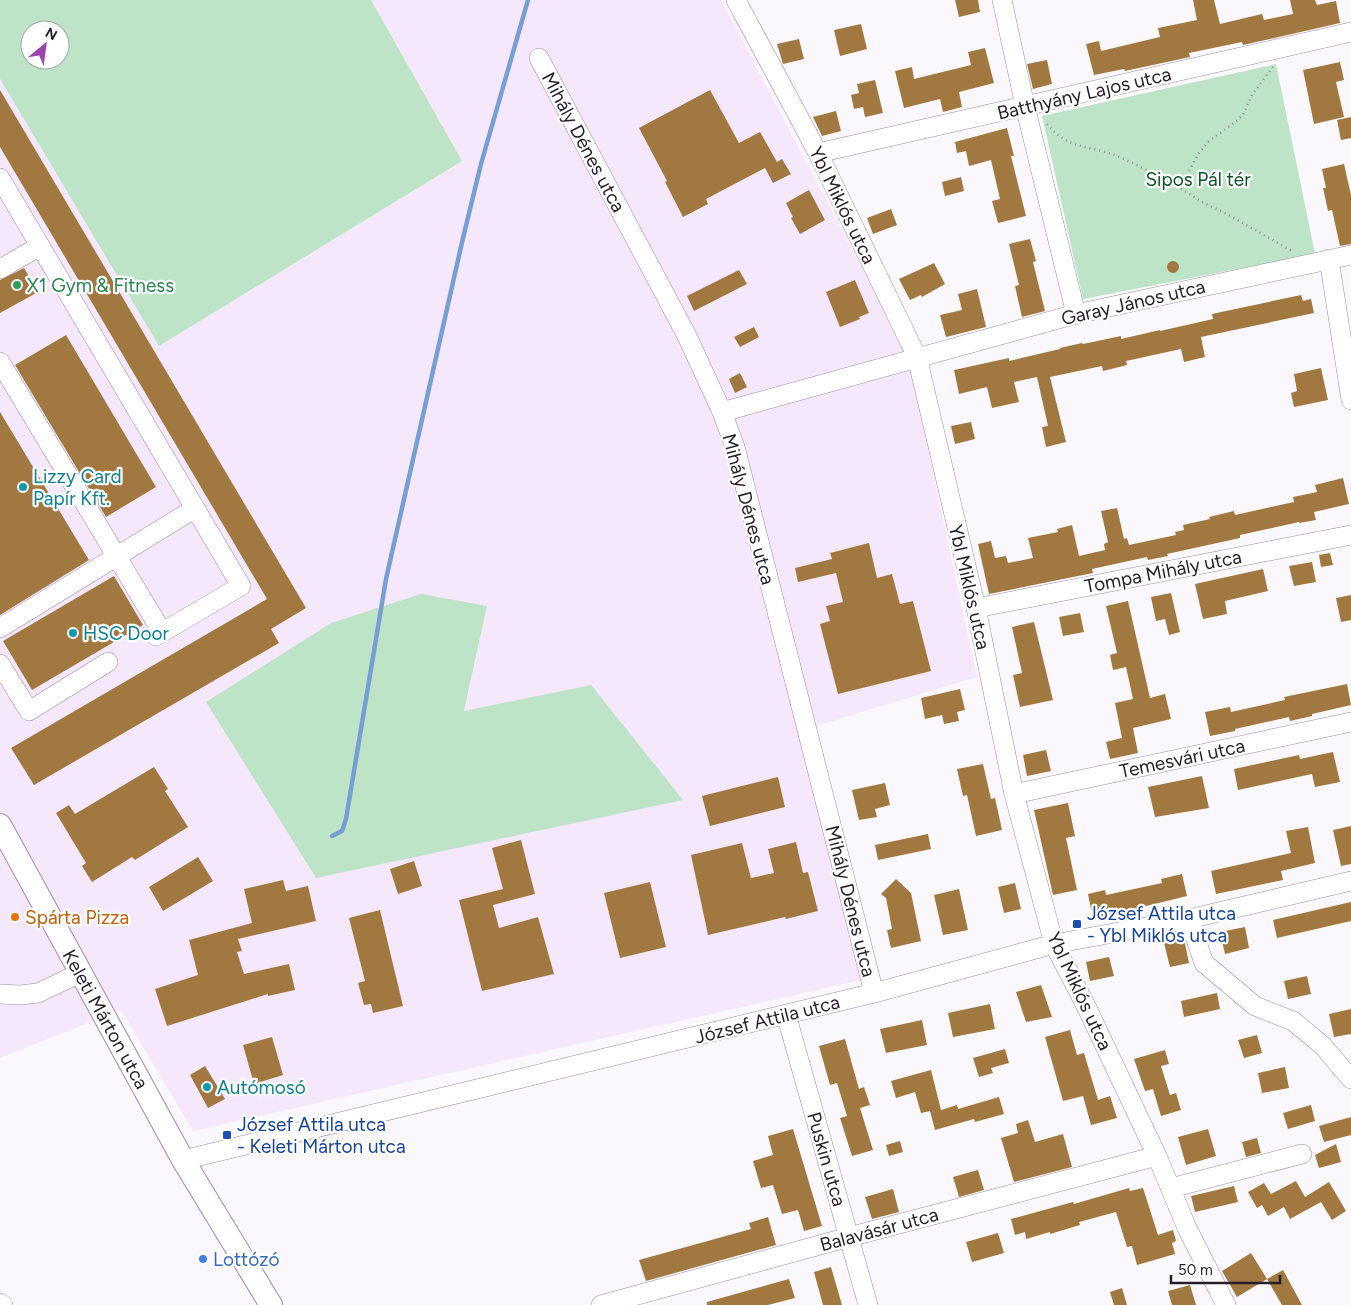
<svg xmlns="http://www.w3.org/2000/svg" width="1351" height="1305" font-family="Figtree,sans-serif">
  <rect width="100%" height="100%" fill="#fbf8fd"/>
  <path fill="#f5e8fd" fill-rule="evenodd" d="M371 0H721L908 356 977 677 809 728 879 976 193 1131 121 1010 0 1058V79L159 346 462 161ZM487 606 464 712 591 685 315 878Z"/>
  <path fill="#bde4c6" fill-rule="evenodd" d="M0 0H371L462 161 159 346 0 79ZM30 30H60V60H30Z
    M1276 64 1315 254 1083 299 1042 116Z
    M421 594 487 606 464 711 591 685 683 800 316 878 206 702 331 623Z"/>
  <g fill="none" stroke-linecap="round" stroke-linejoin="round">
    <path stroke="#779fd3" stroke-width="4.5" d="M332 836 342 831 346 819 386 579 463 238 481 164 528 0"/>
  </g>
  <path fill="#a17940" d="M955 0H978L980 12 959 17Z
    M1193 0H1214L1220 24 1262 14 1264 20 1293 14 1290 0H1315L1317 5 1336 1 1340 23 1243 45 1242 42 1189 53 1190 57 1125 71 1124 69 1094 75 1086 44 1099 41 1101 51 1160 37 1158 28 1197 20Z
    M861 24 867 49 840 56 834 30Z
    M799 39 804 59 783 64 777 44Z
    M985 48 994 83 959 92 962 107 943 112 940 99 904 108 895 71 912 67 914 79 971 65 968 52Z
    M1047 60 1052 84 1033 89 1027 64Z
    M1340 62 1344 80 1336 82 1344 117 1314 124 1303 70Z
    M875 80 883 113 865 117 863 107 854 109 851 95 859 93 857 84Z
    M0 90 306 608 271 629 279 643 34 785 11 748 267 599 0 147Z
    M710 90 739 143 760 132 777 162 782 159 791 174 773 183 765 168 706 199 708 204 683 217 665 182 667 181 639 128Z
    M836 111 841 131 822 136 813 117Z
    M1351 117V138L1341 140 1337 120Z
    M1007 128 1014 156H1011L1026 216 998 223 992 201 1000 199 991 160 969 166 966 151 957 153 955 142Z
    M1344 164 1351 195V244L1340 246 1332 210 1328 211 1323 188H1326L1322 169Z
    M961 177 964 191 945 196 942 182Z
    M809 190 825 220 800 234 791 218 793 217 786 203Z
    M891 209 897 225 873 234 867 218Z
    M1030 239 1036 261 1033 262 1045 311 1022 317 1015 286 1019 285 1009 244Z
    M1167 267a6 6 0 1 1 12 0a6 6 0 1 1-12 0Z
    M934 263 945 284 922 297 921 295 910 300 899 279Z
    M24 268 38 292 0 313V280Z
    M739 270 747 284 694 311 687 296Z
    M855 280 869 313 859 317 860 319 840 327 826 292Z
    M977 289 986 327 946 337 940 315 962 310 958 294Z
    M1301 295 1303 301 1311 299 1314 313 1201 337 1205 357 1184 362 1181 349 1126 361 1127 365 1103 371 1102 366 1050 377 1066 442 1046 447 1042 427 1048 426 1037 377 1014 382 1019 402 992 408 987 387 959 394 954 370 1009 358V361L1060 349V348L1082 343 1083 344 1121 336V339L1160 330V331L1213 319 1212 314Z
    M754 327 759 337 740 347 734 337Z
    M66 335 156 487 106 517 15 365Z
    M1321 368 1328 400 1294 407 1291 393 1297 391 1294 374Z
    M740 373 747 387 735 393 729 379Z
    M0 412 89 560 0 615Z
    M971 422 975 439 955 444 951 426Z
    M1343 478 1349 504 1314 512 1316 520 1299 523V522L1240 535V538L1167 554 1168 556 1148 560 1147 557 1092 569 1093 573 989 594 978 544 991 541 995 558 1006 556 1008 563 1033 558 1028 538 1058 532 1057 529 1072 525 1079 556 1105 550 1104 544 1108 542 1101 511 1117 508 1124 539 1127 538 1129 545 1176 535 1175 532 1184 530 1183 525 1210 519 1209 517 1234 511 1235 515 1294 502 1293 497 1317 492 1315 485Z
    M869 543 877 578 892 574 900 604 913 601 931 671 838 694 820 624 830 621 826 606 843 602 836 573 798 582 795 568 832 559 830 553Z
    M1330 553 1333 565 1321 567 1319 555Z
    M1312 562 1316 582 1294 586 1289 566Z
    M1263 569 1268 591 1225 601 1227 614 1203 619 1195 584Z
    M114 576 143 625 32 690 3 641Z
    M1171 593 1180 632 1169 635 1165 619 1156 621 1151 597Z
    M1351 595V620L1341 622 1336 598Z
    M1128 601 1150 698 1165 694 1171 719 1133 728 1138 753 1110 759 1106 742 1122 738 1115 703 1133 699 1126 667 1113 670 1110 655 1117 653 1106 606Z
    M1080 613 1084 632 1063 636 1059 617Z
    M1034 622 1053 700 1020 707 1013 675 1022 673 1012 627Z
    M1347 684 1351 705 1312 714V716L1290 721 1289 717 1235 729V731L1210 736 1205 712 1230 707 1231 712 1285 700 1284 697Z
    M960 689 965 710 957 712 959 721 944 724 942 715 925 719 921 698Z
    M1046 750 1051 771 1027 776 1023 755Z
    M1333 752 1340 782 1315 787 1312 774 1238 790 1234 769 1299 755 1300 759Z
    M983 764 991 799 995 798 1002 830 976 836 967 795 963 796 957 769Z
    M154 767 168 789 165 791 188 827 135 860 132 857 92 882 82 866 86 863 56 813 69 805 75 814Z
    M1202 776 1209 808 1155 817 1148 787Z
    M778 777 785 807 710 826 702 796Z
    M885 783 890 805 875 809 877 817 859 820 852 790Z
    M1068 803 1075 836 1066 838 1077 890 1053 895 1034 810Z
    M1351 826V864L1341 866 1333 830Z
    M1308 827 1315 863 1281 871 1283 880 1216 894 1211 871 1291 853 1286 831Z
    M928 834 931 849 878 860 875 845Z
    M521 840 535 894 493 905 499 928 538 917 554 974 482 991 459 900 503 889 492 848Z
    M796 842 803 873 808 872 818 911 786 919 785 917 708 935 691 855 742 843 751 878 774 873 768 849Z
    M198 857 213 881 163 911 149 887Z
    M414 861 422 886 398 894 390 869Z
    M1182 874 1187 896 1093 919 1088 894 1105 890 1106 895 1162 883 1161 879Z
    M896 879 911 893 921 941 891 948 887 930 892 929 886 898 881 894Z
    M283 880 286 891 308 886 316 921 238 939 242 951 237 952 244 974 289 964 295 990 268 996V994L167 1026 155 989 198 975 189 940 252 923 244 889Z
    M650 882 666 947 620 958 604 893Z
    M1015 883 1021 909 1004 913 998 887Z
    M959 889 968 930 943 935 934 895Z
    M1351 902V921L1277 938 1273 920Z
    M380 910 403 1006 373 1013 371 1004 364 1005 358 983 365 981 349 918Z
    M1245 927 1249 948 1225 954 1220 932Z
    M1184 939 1189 963 1170 967 1164 943Z
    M1109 957 1114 976 1090 981 1086 962Z
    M1307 976 1311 994 1288 999 1284 981Z
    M1041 985 1052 1017 1026 1022 1016 992Z
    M1217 993 1220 1009 1184 1017 1181 1001Z
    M990 1004 995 1029 953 1037 948 1013Z
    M1351 1009V1034L1334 1037 1329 1014Z
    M922 1020 927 1045 886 1053 880 1029Z
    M1070 1030 1077 1055 1084 1053 1098 1100 1110 1096 1117 1118 1091 1125 1083 1096 1063 1101 1045 1037Z
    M1257 1035 1262 1053 1244 1058 1238 1040Z
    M272 1037 283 1075 254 1084 243 1045Z
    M845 1039 859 1089 864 1087 870 1105 860 1108 873 1150 852 1156 840 1118 847 1116 837 1083 830 1085 819 1046Z
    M1005 1049 1009 1063 991 1068 993 1073 979 1077 973 1058Z
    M1165 1050 1169 1064 1161 1066 1170 1095 1176 1093 1181 1110 1161 1116 1153 1089 1145 1091 1134 1059Z
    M205 1066 225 1099 208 1108 190 1075Z
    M1285 1067 1289 1088 1262 1093 1258 1073Z
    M931 1070 941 1110 957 1105 958 1109 999 1097 1004 1114 975 1122 974 1119 935 1130 930 1111 921 1113 915 1092 896 1098 891 1081Z
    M1311 1105 1315 1121 1288 1129 1283 1113Z
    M1351 1117V1135L1324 1142 1319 1126Z
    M1028 1120 1035 1142 1063 1134 1072 1167 1014 1182 1001 1138 1018 1133 1016 1124Z
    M793 1129 822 1226 804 1231 798 1210 782 1214 773 1185 761 1188 753 1161 773 1155 768 1136Z
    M1208 1129 1216 1156 1186 1165 1178 1137Z
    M1257 1138 1261 1153 1246 1157 1242 1142Z
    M900 1141 903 1152 889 1156 886 1145Z
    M1336 1144 1341 1162 1319 1168 1315 1155Z
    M978 1170 984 1190 959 1197 953 1177Z
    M1296 1181 1305 1197 1329 1182 1346 1211 1332 1220 1321 1202 1290 1219 1284 1207 1268 1216 1262 1205 1257 1208 1248 1192 1264 1183 1271 1194Z
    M1234 1186 1238 1202 1195 1212 1191 1196Z
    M1129 1188 1130 1191 1143 1188 1158 1235 1173 1230 1176 1241 1172 1243 1175 1254 1137 1265 1132 1246 1127 1247 1116 1212 1079 1222 1080 1225 1050 1234V1232L1026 1239 1025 1232 1015 1235 1011 1219 1073 1202 1074 1204Z
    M893 1189 899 1212 872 1219 865 1197Z
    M768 1217 776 1245 646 1281 639 1260 751 1229 749 1223Z
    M998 1233 1004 1253 972 1262 966 1242Z
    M1251 1253 1267 1279 1237 1297 1222 1271Z
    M831 1267 842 1305H823L814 1272Z
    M1283 1270 1302 1305H1282L1267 1279Z
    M789 1279 795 1298 768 1305H707V1302Z
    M1190 1285 1196 1305H1172L1168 1291Z
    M1122 1288 1127 1305H1114L1110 1292Z"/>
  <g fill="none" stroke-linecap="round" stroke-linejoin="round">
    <defs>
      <path id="minor" d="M736 0 818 153 917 357 976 608 1014 794 1054 944 1087 1008 1157 1156 1187 1228 1226 1305
        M1002 0 1025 106 1076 314
        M539 58 686 334 722 412 735 447 874 993
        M818 153 1351 32
        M0 178 241 586 156 636
        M1329 259 1351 400
        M0 269 40 246
        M0 362 162 632
        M722 412 1076 314 1351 255
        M976 608 1351 535
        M0 628 194 509
        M0 664 29 711 108 662
        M1014 794 1351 722
        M1189 919 1204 963 1255 1006 1293 1021 1323 1046 1351 1079
        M0 994 20 995 38 993 80 973
        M786 1014 868 1305
        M183 1160 874 993 1054 944 1189 919 1351 881
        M1171 1188 1302 1154
        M0 1303 3 1305
        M601 1305 849 1237 1157 1156"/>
      <path id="major" d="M0 825 183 1160 271 1305"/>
    </defs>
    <use href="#minor" stroke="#9c8ca5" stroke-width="20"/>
    <use href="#major" stroke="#9c8ca5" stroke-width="24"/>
    <path stroke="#938e95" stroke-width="2.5" stroke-dasharray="1 4" stroke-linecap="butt" d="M1273 67 1252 95 1243 115 1234 123 1208 142 1199 153 1187 174 1177 186 1202 202 1227 214 1292 251
      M1047 124C1068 150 1090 145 1117 156 1138 165 1158 176 1177 186"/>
    <use href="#minor" stroke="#fff" stroke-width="19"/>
    <use href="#major" stroke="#fff" stroke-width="22"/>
  </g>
  <circle fill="#2e9e5b" stroke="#fff" stroke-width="2" cx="17" cy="285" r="5"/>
  <g fill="#0f9aa8" stroke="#fff" stroke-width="2">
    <circle cx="23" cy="487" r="5"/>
    <circle cx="73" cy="633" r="5"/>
    <circle cx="207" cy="1087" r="5"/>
  </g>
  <circle fill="#e8710a" stroke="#fff" stroke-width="2" cx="15" cy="917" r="5"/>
  <g fill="#1a4fb4" stroke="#fff" stroke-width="2">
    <rect x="1072" y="919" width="10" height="10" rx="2.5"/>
    <rect x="222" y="1130" width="10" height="10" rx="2.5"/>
  </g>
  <circle fill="#3f7fe0" stroke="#fff" stroke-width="2" cx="203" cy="1259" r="5"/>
  <g text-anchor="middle" stroke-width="4.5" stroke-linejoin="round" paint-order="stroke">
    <g font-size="19" fill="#261f29" stroke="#fff">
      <text transform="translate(1084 93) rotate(-13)" y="7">Batthyány Lajos utca</text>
      <text transform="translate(584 142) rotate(62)" y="7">Mihály Dénes utca</text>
      <text transform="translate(843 205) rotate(64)" y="7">Ybl Miklós utca</text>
      <text transform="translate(1133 302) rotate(-13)" y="7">Garay János utca</text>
      <text transform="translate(749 509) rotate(75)" y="7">Mihály Dénes utca</text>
      <text transform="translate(1163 571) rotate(-11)" y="7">Tompa Mihály utca</text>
      <text transform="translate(970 587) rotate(77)" y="7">Ybl Miklós utca</text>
      <text transform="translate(1182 758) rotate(-12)" y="7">Temesvári utca</text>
      <text transform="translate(851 901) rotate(76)" y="7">Mihály Dénes utca</text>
      <text transform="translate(1080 991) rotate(65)" y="7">Ybl Miklós utca</text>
      <text transform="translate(106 1019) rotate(61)" y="7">Keleti Márton utca</text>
      <text transform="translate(767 1019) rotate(-14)" y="7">József Attila utca</text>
      <text transform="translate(827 1159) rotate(74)" y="7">Puskin utca</text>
      <text transform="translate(879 1229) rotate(-15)" y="7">Balavásár utca</text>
    </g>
    <g font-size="19" fill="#0e542b" stroke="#fff">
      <text x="1198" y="186">Sipos Pál tér</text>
    </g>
    <g font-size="19" fill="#27864d" stroke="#fff" text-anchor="start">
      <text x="27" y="292">X1 Gym &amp; Fitness</text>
    </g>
    <g font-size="19" fill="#0d838f" stroke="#fff" text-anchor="start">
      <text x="33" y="483">Lizzy Card<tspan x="33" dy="22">Papír Kft.</tspan></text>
      <text x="83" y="640">HSC Door</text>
      <text x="217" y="1094">Autómosó</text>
    </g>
    <g font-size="19" fill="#164399" stroke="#fff" text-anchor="start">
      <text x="1087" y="920">József Attila utca<tspan x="1087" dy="22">- Ybl Miklós utca</tspan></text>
      <text x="237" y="1131">József Attila utca<tspan x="237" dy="22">- Keleti Márton utca</tspan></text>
    </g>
    <g font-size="19" fill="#c56008" stroke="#fff" text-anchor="start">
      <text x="25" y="924">Spárta Pizza</text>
    </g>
    <g font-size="19" fill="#366cbe" stroke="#fff" text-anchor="start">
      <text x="213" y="1266">Lottózó</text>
    </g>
  </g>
  <g transform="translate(45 45) rotate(29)"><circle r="24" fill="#ffffff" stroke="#a8a5a9"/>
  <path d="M0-4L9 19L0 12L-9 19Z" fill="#9c43b0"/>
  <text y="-8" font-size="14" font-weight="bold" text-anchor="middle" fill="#261f29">N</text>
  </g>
  <path d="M1171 1275v8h109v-8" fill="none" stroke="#261f29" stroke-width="2.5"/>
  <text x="1178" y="1275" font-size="15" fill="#261f29" stroke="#ffffff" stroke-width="4" paint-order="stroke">50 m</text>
</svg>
